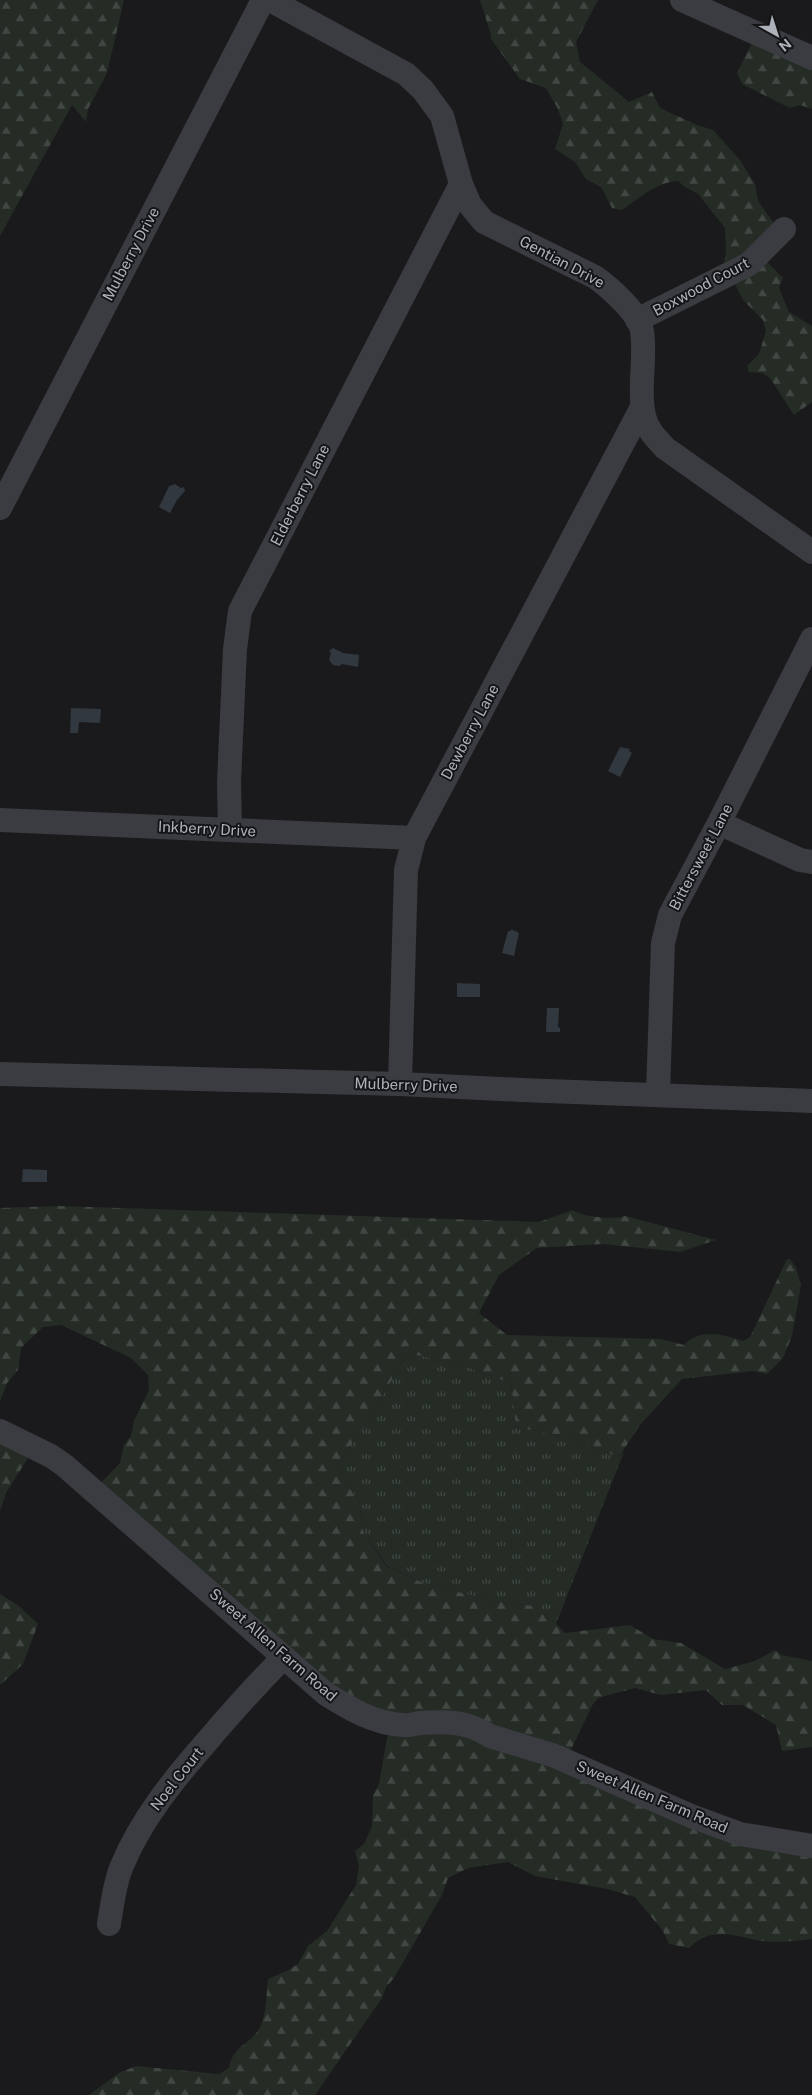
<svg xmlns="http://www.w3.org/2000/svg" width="812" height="2095" font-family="'Public Sans',sans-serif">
  <defs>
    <pattern id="grass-tufts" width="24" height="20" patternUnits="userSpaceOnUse" patternTransform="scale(1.25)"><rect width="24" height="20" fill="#242c25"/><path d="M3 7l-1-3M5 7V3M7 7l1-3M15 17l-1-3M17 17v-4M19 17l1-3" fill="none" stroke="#414843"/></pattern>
    <pattern id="forest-firs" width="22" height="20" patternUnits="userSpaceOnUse" patternTransform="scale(1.25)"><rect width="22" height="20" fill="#242c25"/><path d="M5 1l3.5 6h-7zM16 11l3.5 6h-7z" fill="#414843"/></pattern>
  </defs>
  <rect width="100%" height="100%" fill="#1a1a1c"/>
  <path fill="url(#grass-tufts)" d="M407 1353 459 1364 511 1383 516 1427 566 1437 619 1457 624 1452 556 1624 534 1606 493 1601 423 1583 387 1566 363 1531 359 1502 337 1465 370 1418Z"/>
  <path fill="url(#forest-firs)" d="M0 0H124L107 73 88 109 86 122 72 105 0 236Z
    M480 0H598L576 42 580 62 629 102 652 92 660 108 697 125 713 130 740 160 755 184 758 201 778 229 758 253 783 278 779 288 789 312 812 326V402L794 415 770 378 762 373 749 372 747 366 759 354 766 331 763 320 743 300 728 270H723L726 251 725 228 698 194 685 187 678 181C657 182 639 198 622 210L612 208 602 188 586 179 575 162 555 149 563 124 558 109 546 88 520 79 491 39V35Z
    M755 37 812 59V109L800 105 790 108 742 84 737 73Z
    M58 1206 539 1222 573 1210C581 1217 616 1220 625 1216L716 1240 680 1252 603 1244 537 1248 499 1275 479 1313 507 1335 661 1339 684 1345C700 1328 723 1334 743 1341L750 1337 787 1259H790L796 1268 801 1285 792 1336 783 1358 767 1374 753 1371 682 1379 640 1425 619 1457 566 1437 516 1427 511 1383 459 1364 407 1353 370 1418 337 1465 359 1502 363 1531 386 1566 423 1583 493 1601 534 1606 556 1624 565 1633 630 1625 653 1639 681 1643 725 1669 755 1661 775 1650 782 1655 812 1661V1747L782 1751 776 1725 743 1705H722L706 1690 661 1695 635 1688 598 1698 593 1704 565 1762 812 1848V1939C799 1940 786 1942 773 1942 742 1941 716 1921 689 1948L669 1944 663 1931 635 1897 607 1889 535 1876 508 1862 468 1868 448 1878 442 1895 394 1978 386 1987 382 1998 315 2095H89L119 2073 136 2066 219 2074 229 2068C233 2047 245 2047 257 2032 267 2019 266 1995 268 1979L287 1971 298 1964 308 1946 327 1931 356 1885 359 1866 355 1851 364 1844 372 1826 373 1795 379 1784 389 1727 352 1712 94 1490 120 1463 124 1445 131 1436 134 1421 149 1390 148 1375 131 1358 61 1325 43 1327 21 1348 18 1370 7 1383 0 1402V1208Z
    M0 1433 33 1450 6 1493 0 1511Z
    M0 1594 19 1606 38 1624 23 1664 0 1685Z"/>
  <path fill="#31383f" d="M175 484 181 488 184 487 185 491 177 500 170 513 159 507 169 486Z
    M333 648 343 653 359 655 358 667 342 664 339 666 333 665 329 660 331 653 329 651Z
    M71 708 101 709 100 723 79 722 78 733H70Z
    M620 747 630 749 629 751 632 753 620 777 608 771Z
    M511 929 519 933 514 956 502 953 508 931H511Z
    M457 983 480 984V997H457Z
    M547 1008H559L558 1027 560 1028V1032H546Z
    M23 1169 47 1170V1182H22Z"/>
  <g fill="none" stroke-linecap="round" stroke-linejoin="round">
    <path stroke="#3b3c41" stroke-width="24" d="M270 0 406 74 423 90 442 116 461 184 470 205 484 222 595 277C609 287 639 313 642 331 647 360 634 406 650 430 654 437 660 442 665 448L812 552
      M682 0 812 58
      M637 320 749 264 784 229
      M0 508 263 0
      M0 820 414 838
      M719 823 800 860 812 862
      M230 830 229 782 235 649 240 611 461 184
      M0 1074 400 1084 522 1090 812 1101
      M400 1084 406 870 414 838 642 407
      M658 1094 663 943 670 915 719 823 812 639
      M0 1431 51 1456 64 1465 326 1694C350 1709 375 1724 404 1725 409 1726 414 1724 419 1723 446 1721 467 1721 490 1736L555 1756 691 1816 740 1834 812 1846
      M109 1924C112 1906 114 1886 121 1868 141 1819 174 1779 209 1739 233 1711 258 1683 284 1657"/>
  </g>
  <g text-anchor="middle" stroke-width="4" stroke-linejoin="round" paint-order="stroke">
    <g font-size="15" fill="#adb1ba" stroke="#151517">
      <text transform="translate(131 254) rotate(-62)" y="5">Mulberry Drive</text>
      <text transform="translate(562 262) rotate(28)" y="5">Gentian Drive</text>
      <text transform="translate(701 287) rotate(-28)" y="5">Boxwood Court</text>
      <text transform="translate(300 495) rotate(-63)" y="5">Elderberry Lane</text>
      <text transform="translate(470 732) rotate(-62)" y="5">Dewberry Lane</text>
      <text transform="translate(207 829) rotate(3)" y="5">Inkberry Drive</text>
      <text transform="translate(701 857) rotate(-62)" y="5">Bittersweet Lane</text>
      <text transform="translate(406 1085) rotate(2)" y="5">Mulberry Drive</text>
      <text transform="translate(273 1645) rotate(41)" y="5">Sweet Allen Farm Road</text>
      <text transform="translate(177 1779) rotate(-52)" y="5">Noel Court</text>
      <text transform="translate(652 1797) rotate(23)" y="5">Sweet Allen Farm Road</text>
    </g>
  </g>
  <g transform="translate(777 35) rotate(141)" stroke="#151517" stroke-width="4" paint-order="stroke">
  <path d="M0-4L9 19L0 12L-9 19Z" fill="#adb1ba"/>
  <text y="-8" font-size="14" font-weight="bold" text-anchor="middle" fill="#adb1ba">N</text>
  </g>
</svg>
